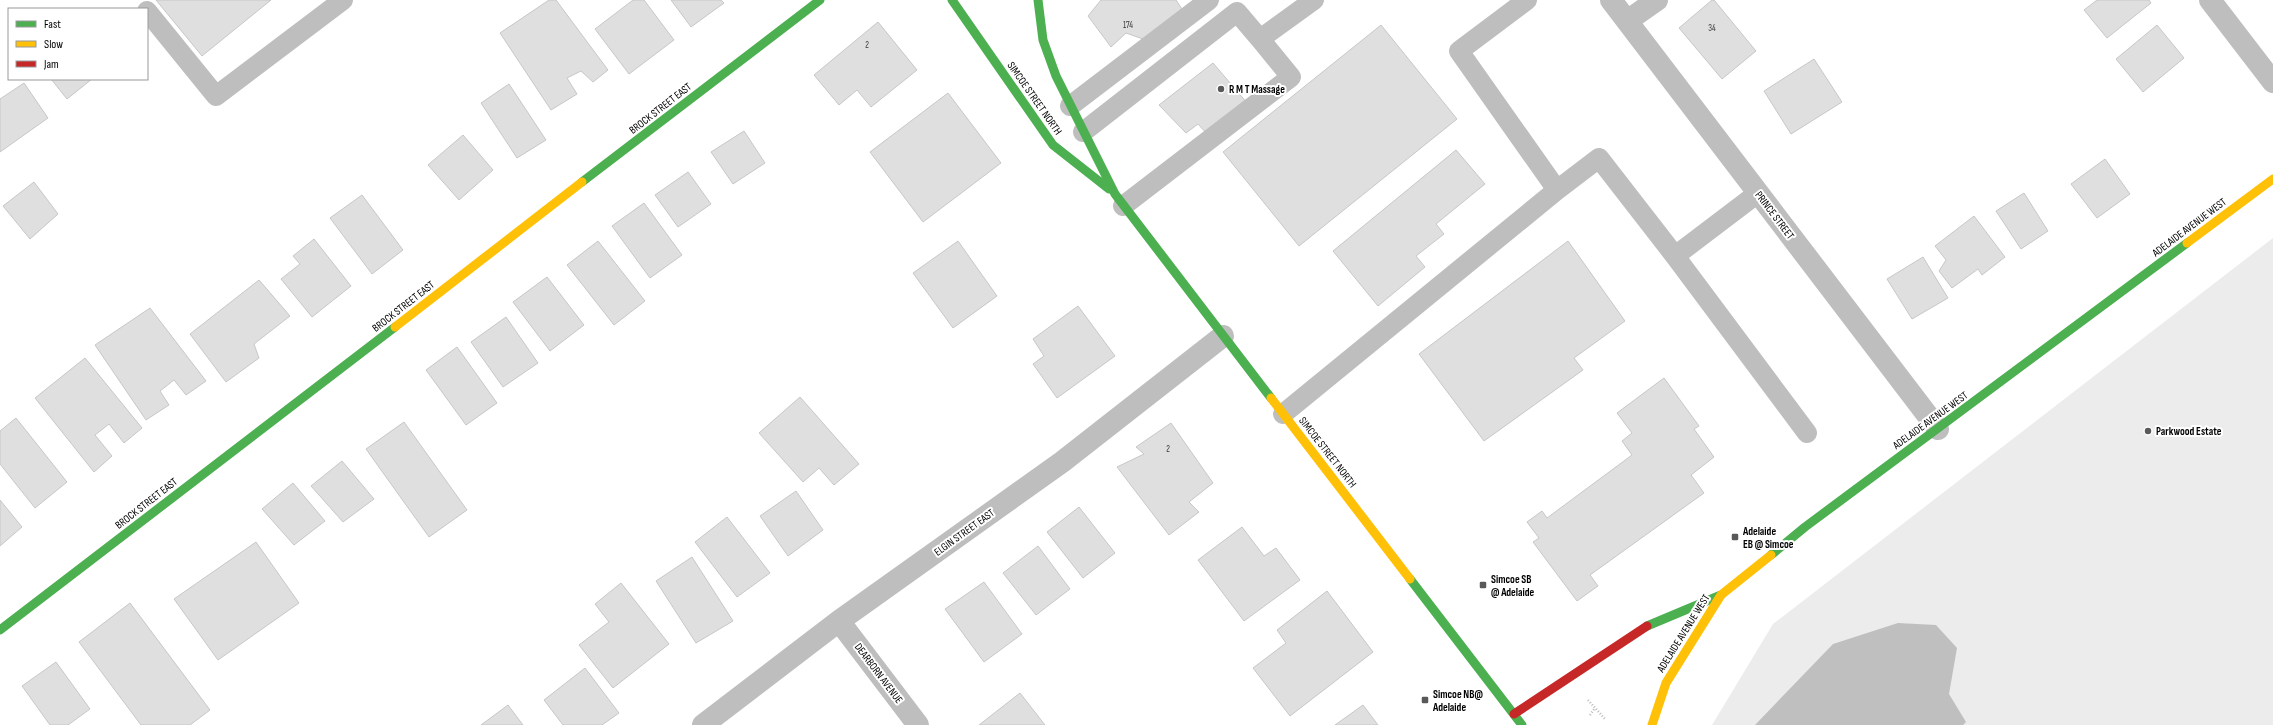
<svg xmlns="http://www.w3.org/2000/svg" width="2273" height="725" font-family="'Sofia Sans Condensed',sans-serif">
  <rect width="100%" height="100%" fill="#fff"/>
  <path fill="#ececec" d="M2273 238V725H1712L1773 624Z"/>
  <path fill="#bfbfbf" d="M1898 623 1936 625 1957 648 1949 694 1966 722 1963 725H1755L1833 644Z"/>
  <path fill="#dfdfdf" stroke="#c7c7c7" d="M156 0H271L202 56Z
    M549 0H556L608 70 593 82 581 71 567 78 577 94 551 110 500 33Z
    M633 0H644L674 40 629 74 595 29Z
    M671 0H721L724 3 691 27Z
    M1101 0H1176L1182 9 1143 39 1126 33 1111 47 1088 16Z
    M1712 0H1714L1756 51 1722 79 1679 28Z
    M2097 0H2149L2151 3 2107 38 2084 10Z
    M878 22 917 70 871 107 857 90 839 105 814 75Z
    M1381 25 1457 119 1299 246 1223 152Z
    M2157 25 2184 58 2143 92 2116 59Z
    M1814 59 1842 102 1791 134 1764 91Z
    M1213 63 1248 104 1208 135 1198 124 1186 133 1159 105Z
    M51 79H92L67 99Z
    M24 83 48 118 0 152V99Z
    M509 84 546 140 517 158 481 103Z
    M948 93 1001 163 923 222 870 152Z
    M744 131 765 163 733 184 711 152Z
    M463 135 493 170 459 200 428 165Z
    M1456 150 1485 184 1436 224 1444 234 1416 256 1425 267 1378 306 1333 251Z
    M2105 159 2130 194 2097 218 2071 184Z
    M688 172 711 204 678 227 655 195Z
    M34 182 58 214 30 239 3 206Z
    M2024 193 2048 231 2021 249 1996 211Z
    M362 195 403 250 372 274 330 218Z
    M644 203 682 255 650 278 612 226Z
    M1974 216 2005 257 1982 275 1978 269 1952 288 1939 271 1946 260 1935 246Z
    M314 239 351 286 312 317 281 279 300 264 293 256Z
    M598 241 645 301 614 325 567 265Z
    M958 241 997 296 953 328 913 273Z
    M1568 241 1625 321 1574 358 1583 370 1484 441 1419 354Z
    M1923 257 1948 298 1912 319 1887 279Z
    M547 277 584 325 550 351 513 302Z
    M259 280 290 316 254 344 259 358 226 382 190 334Z
    M1078 306 1115 356 1057 398 1033 364 1044 356 1033 339Z
    M150 308 206 381 186 395 174 380 160 391 169 405 146 420 95 345Z
    M506 317 538 363 503 387 471 342Z
    M457 347 497 403 466 425 426 370Z
    M85 358 142 428 124 443 109 424 95 435 112 456 94 472 35 398Z
    M1664 378 1699 426 1694 429 1714 457 1691 475 1704 493 1590 575 1598 586 1577 601 1533 542 1539 538 1527 522 1542 511 1547 518 1632 455 1622 441 1632 433 1617 413Z
    M800 397 859 464 834 485 819 468 803 482 759 433Z
    M16 418 67 482 35 508 0 464V431Z
    M404 422 467 510 429 537 366 449Z
    M1171 423 1213 483 1189 502 1199 512 1169 535 1117 467 1144 454 1136 447Z
    M342 461 374 499 343 522 311 486Z
    M293 483 325 521 294 545 262 509Z
    M796 491 823 530 788 556 760 516Z
    M0 500 22 527 0 546Z
    M1079 507 1115 553 1083 578 1047 532Z
    M727 517 770 573 737 597 695 542Z
    M1242 527 1264 556 1276 548 1300 580 1244 621 1198 560Z
    M256 542 299 603 218 660 174 599Z
    M1038 546 1070 589 1036 615 1003 573Z
    M692 557 733 621 696 643 656 581Z
    M984 582 1022 634 984 662 945 609Z
    M621 583 669 644 613 688 579 645 609 622 595 604Z
    M1327 591 1373 652 1290 716 1253 668 1286 643 1277 630Z
    M130 603 210 710 190 725H141L79 642Z
    M56 662 90 709 68 725H50L22 686Z
    M585 668 619 713 602 725H563L544 700Z
    M1020 693 1045 725H979Z
    M508 705 523 725H481Z
    M1363 705 1378 725H1335Z"/>
  <g fill="none" stroke-linecap="round" stroke-linejoin="round">
    <path stroke="#b9b9b9" stroke-width="2.5" stroke-dasharray="1 2" stroke-linecap="butt" d="M1588 700 1605 719
      M1590 715 1595 708"/>
    <path stroke="#bebebe" stroke-width="20" d="M1527 0 1459 51 1557 190 1599 158 1675 256
      M147 11 216 96 343 0
      M1070 106 1209 0
      M1083 132 1237 12 1260 39
      M1758 193 1675 256 1807 433
      M1123 206 1291 77 1260 39 1314 0
      M1283 414 1557 190"/>
    <path stroke="#bebebe" stroke-width="22" d="M1611 0 1938 429
      M2210 0 2273 82
      M1627 21 1657 0
      M839 621 918 725
      M703 725 839 621 1062 462 1223 336"/>
    <path stroke="#4caf50" stroke-width="9" d="M952 0 1053 145 1109 189
      M1038 0 1043 40 1056 76 1115 194 1271 398
      M582 182 820 0
      M1771 555 1805 527 2187 243
      M1410 579 1522 725
      M1647 626 1721 595
      M0 630 395 327"/>
    <path stroke="#ffc107" stroke-width="9" d="M2187 243 2273 179
      M395 327 582 182
      M1271 398 1410 579
      M1652 725 1666 683 1721 595 1771 555"/>
    <path stroke="#c62828" stroke-width="9" d="M1514 714 1647 626"/>
  </g>
  <g fill="#595959" stroke="#fff" stroke-width="1.5">
    <circle cx="1221" cy="89" r="4"/>
    <circle cx="2148" cy="431" r="4"/>
    <rect x="1731" y="533" width="8" height="8" rx="2"/>
    <rect x="1479" y="581" width="8" height="8" rx="2"/>
    <rect x="1421" y="696" width="8" height="8" rx="2"/>
  </g>
  <g text-anchor="middle" stroke-width="4" stroke-linejoin="round" paint-order="stroke">
    <g font-size="9" fill="#383838">
      <text x="1128" y="28">174</text>
      <text x="1712" y="31">34</text>
      <text x="867" y="48">2</text>
      <text x="1168" y="452">2</text>
    </g>
    <g font-size="11" font-weight="bold" fill="#000" stroke="#fff" text-anchor="start">
      <text x="1229" y="93">R M T Massage</text>
      <text x="2156" y="435">Parkwood Estate</text>
      <text x="1743" y="535">Adelaide<tspan x="1743" dy="13">EB @ Simcoe</tspan></text>
      <text x="1491" y="583">Simcoe SB<tspan x="1491" dy="13">@ Adelaide</tspan></text>
      <text x="1433" y="698">Simcoe NB@<tspan x="1433" dy="13">Adelaide</tspan></text>
    </g>
    <g font-size="11" fill="#000" stroke="#fff">
      <text transform="translate(1035 98) rotate(55)" y="4">SIMCOE STREET NORTH</text>
      <text transform="translate(660 108) rotate(-38)" y="4">BROCK STREET EAST</text>
      <text transform="translate(1775 215) rotate(53)" y="4">PRINCE STREET</text>
      <text transform="translate(2189 227) rotate(-37)" y="4">ADELAIDE AVENUE WEST</text>
      <text transform="translate(403 306) rotate(-38)" y="4">BROCK STREET EAST</text>
      <text transform="translate(1930 420) rotate(-36)" y="4">ADELAIDE AVENUE WEST</text>
      <text transform="translate(1328 452) rotate(52)" y="4">SIMCOE STREET NORTH</text>
      <text transform="translate(146 503) rotate(-38)" y="4">BROCK STREET EAST</text>
      <text transform="translate(964 532) rotate(-36)" y="4">ELGIN STREET EAST</text>
      <text transform="translate(1683 633) rotate(-58)" y="4">ADELAIDE AVENUE WEST</text>
      <text transform="translate(879 673) rotate(53)" y="4">DEARBORN AVENUE</text>
    </g>
  </g>
  <rect x="8" y="8" width="140" height="72" fill="#ffffff" stroke="#999999"/>
  <rect x="16" y="21" width="20" height="6" fill="#4caf50" stroke="#999999"/>
  <text x="44" y="28" font-size="12" fill="#000000">Fast</text>
  <rect x="16" y="41" width="20" height="6" fill="#ffc107" stroke="#999999"/>
  <text x="44" y="48" font-size="12" fill="#000000">Slow</text>
  <rect x="16" y="61" width="20" height="6" fill="#c62828" stroke="#999999"/>
  <text x="44" y="68" font-size="12" fill="#000000">Jam</text>
</svg>
